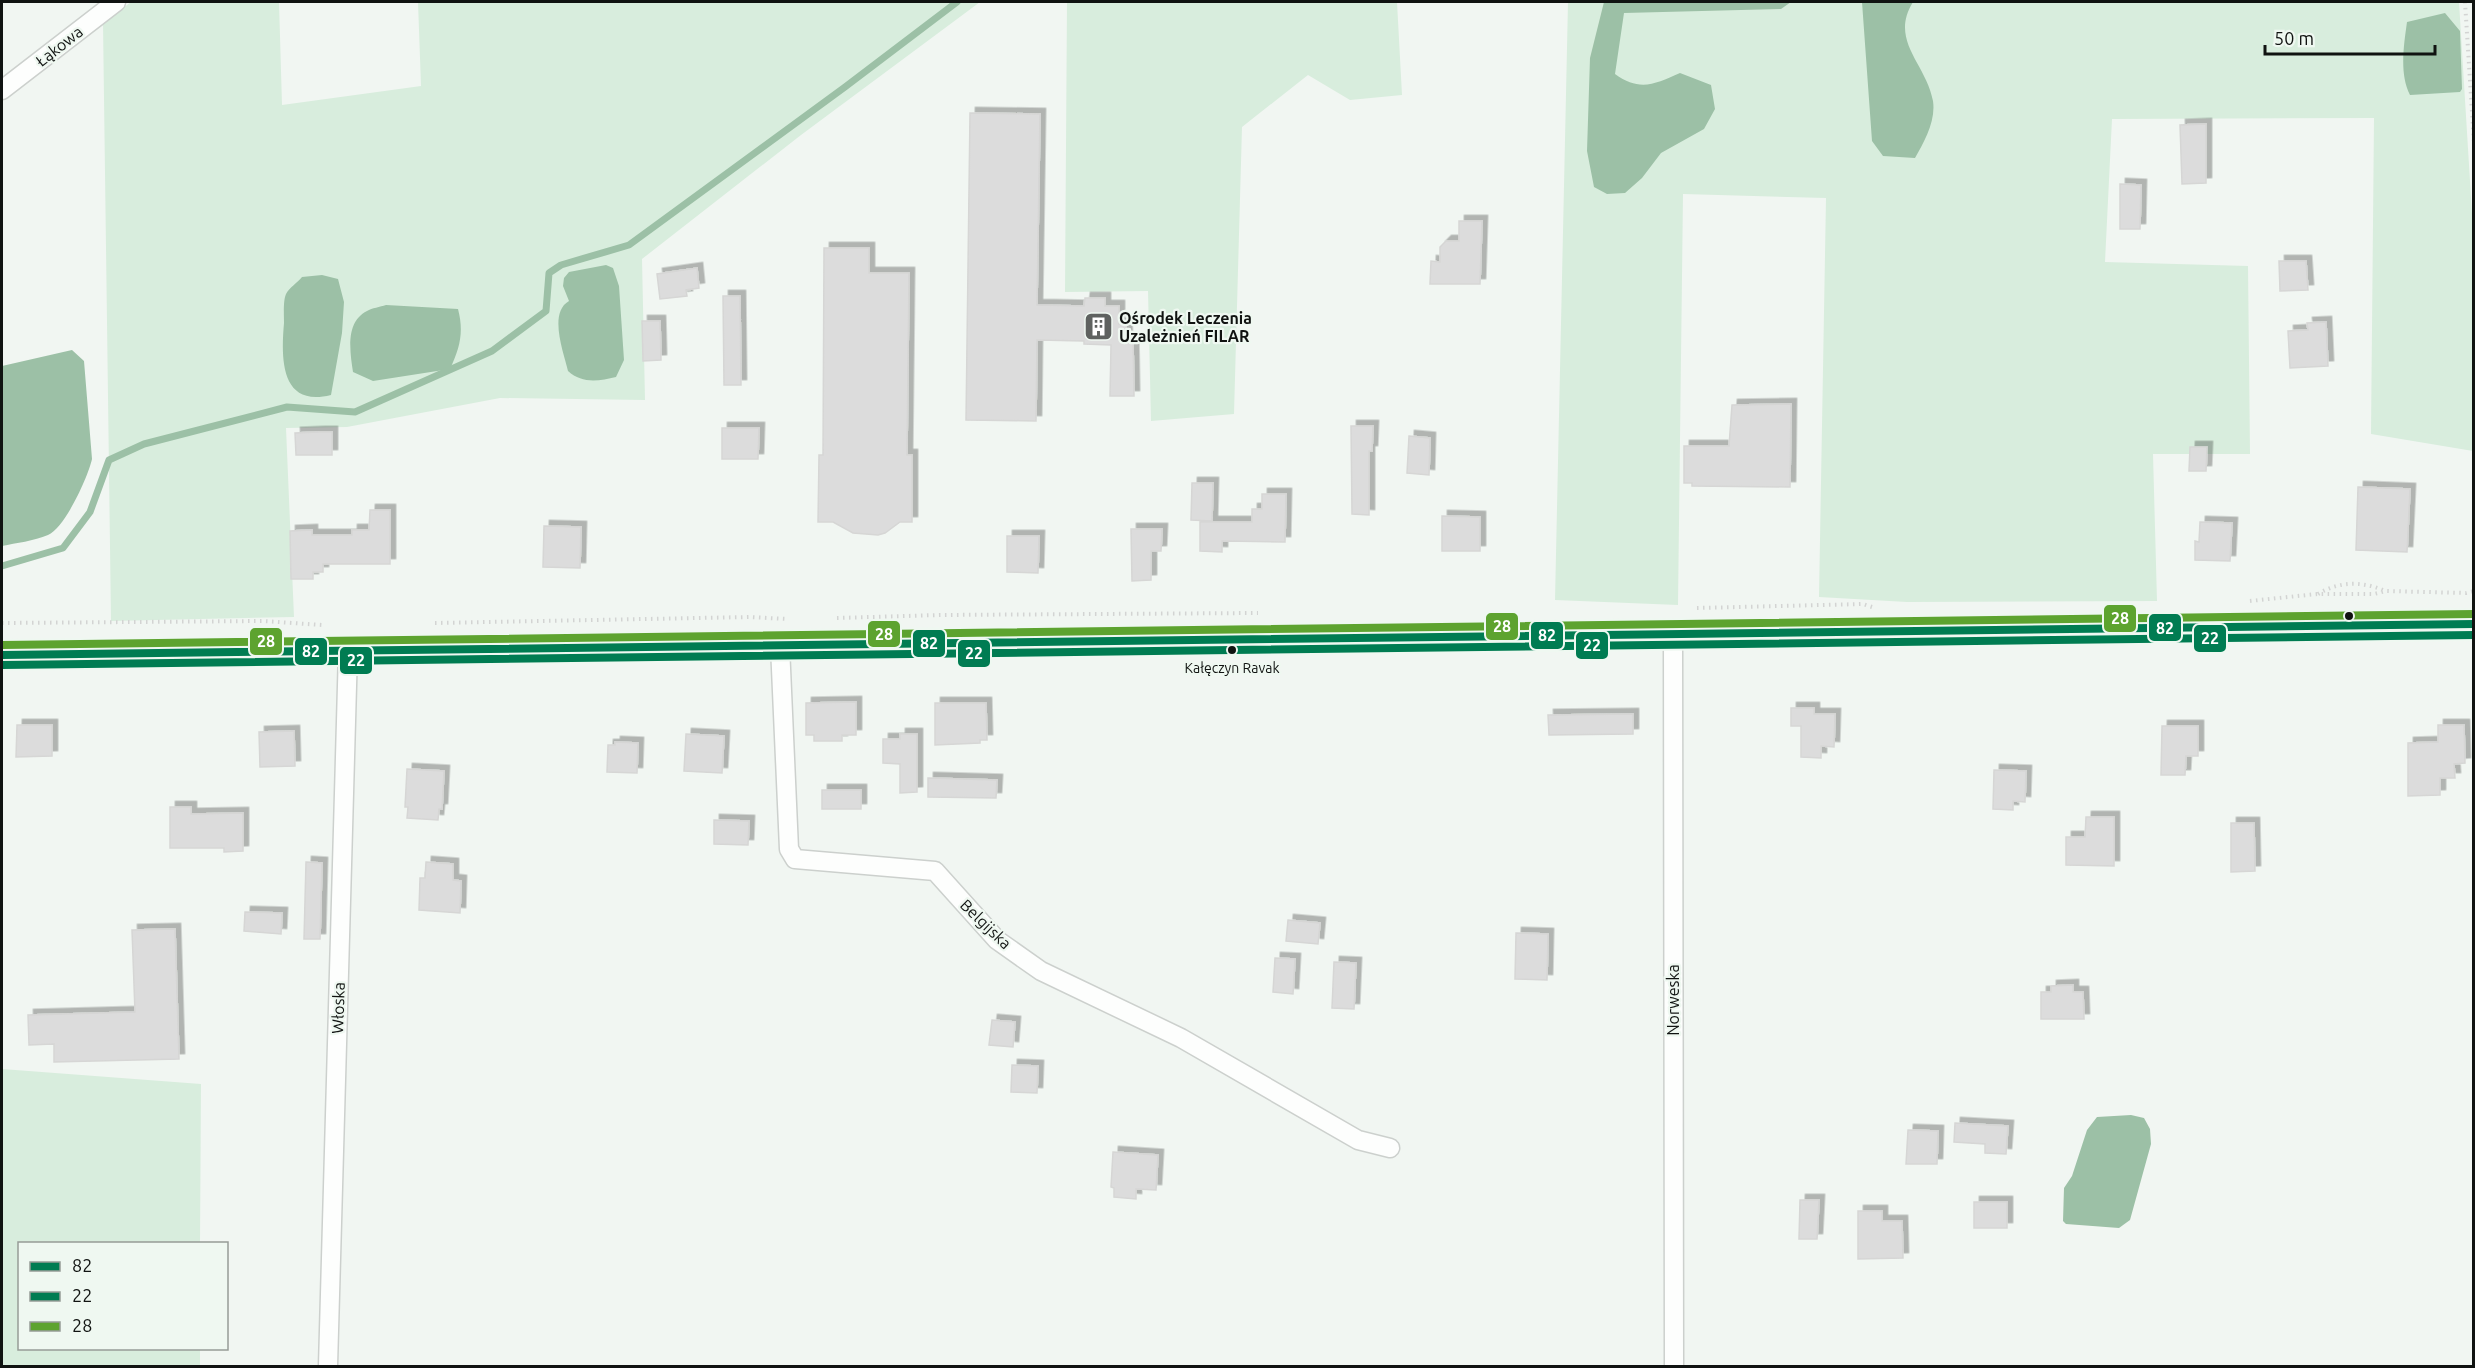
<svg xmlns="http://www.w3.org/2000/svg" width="2475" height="1368" font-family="Ubuntu,sans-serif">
  <defs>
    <filter id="shadow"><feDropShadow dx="5.5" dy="-5.5" stdDeviation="0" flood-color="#0004"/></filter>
  </defs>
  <rect width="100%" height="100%" fill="#f1f6f2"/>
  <path fill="#d8eddd" d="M131 2H279L282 105 421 86 418 2H980L801 135 642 259 645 400 500 398 347 427 286 428 294 617 111 621 103 23Z
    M1067 2H1397L1402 95 1350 100 1308 75 1242 127 1234 414 1151 421 1148 291 1065 292Z
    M1568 2H2459L2473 230V451L2371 434 2374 118 2112 119 2105 262 2248 266 2250 454H2153L2157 601 1907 602 1819 597 1826 198 1683 194 1678 605 1555 600Z
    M2 1069 201 1084 200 1243 20 1244V1348L200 1349V1366H2Z"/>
  <path fill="#9cc0a6" d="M1604 2H1791L1781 9 1624 13 1615 74C1640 92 1655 84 1680 73L1711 85 1715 109 1704 129 1661 153 1642 178 1625 193 1607 194 1594 187 1587 151 1590 58Z
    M1862 2H1913C1889 41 1926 63 1933 101 1936 121 1924 142 1915 158L1883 156 1872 141Z
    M2445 13 2460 31 2462 89 2460 92 2410 95C2399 74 2404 44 2407 22Z
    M606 265 613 268 619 286 624 360 616 377C599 381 582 384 568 371 564 353 548 313 569 301L563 286 564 278 569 272Z
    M322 275 338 279 344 302 342 333 331 395C280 408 281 358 284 323 284 315 283 301 286 294 289 288 298 282 302 277Z
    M386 305 458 309C464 332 460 348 450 369L373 381 353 372C350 352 345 322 367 311 372 308 380 307 386 305Z
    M72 350 84 361 92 459C88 477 65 528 48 535 34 541 16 543 2 546V366Z
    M2131 1115 2144 1118 2150 1129 2151 1144 2130 1220 2119 1228 2066 1224 2063 1221 2064 1188 2072 1176 2087 1130 2097 1117Z"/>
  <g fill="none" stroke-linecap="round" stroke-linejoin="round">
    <path stroke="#9cc0a6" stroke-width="7" d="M2 566 63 548 90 512 109 460 144 444 287 407 355 412 492 351 546 311 549 273 561 265 629 245 845 87 957 2"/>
  </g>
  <path fill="#dcdcdc" stroke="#d6d6d5" stroke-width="1.5" filter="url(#shadow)" d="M970 113 1040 114 1037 305 1084 306 1085 298H1105V306H1119V324H1126L1127 339 1133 340 1134 396H1110L1111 345 1084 344V341L1037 340 1036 421 966 420Z
    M2206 124V183L2182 184 2180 125Z
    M2120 184 2141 185 2140 229H2120Z
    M1459 221H1482L1480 284H1430L1431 261 1440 262V247L1446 241H1459Z
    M824 248H869V273H909L907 455H912V522H900L885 533 878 535 853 533 833 522H818L819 455H823Z
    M2279 261H2306L2308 290 2280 291Z
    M697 268 699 288 686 290 687 296 660 299 657 274Z
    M723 296H740L741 385H724Z
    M642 321H660L661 360 643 361Z
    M2326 322 2328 366 2290 368 2288 331 2308 330 2307 323Z
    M1791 404 1790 487 1692 486V483H1684V446H1729L1732 405Z
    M1351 426H1373L1372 451H1369V515L1352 514Z
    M722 428H759L758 459H722Z
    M319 432H332V455H296L295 433Z
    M1409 436 1430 438 1429 475 1407 473Z
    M2190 447H2207L2206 471H2189Z
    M1192 483H1213L1212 521 1191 520Z
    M2358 487 2410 489 2407 552 2356 550Z
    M1262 494H1286L1285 542 1222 541V552L1200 551V522H1252V509H1262Z
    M370 510H390V564H323V572H313V579H291L290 531 312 530V535H352V530H369Z
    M1442 516 1480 517V551H1442Z
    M2200 522 2232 523 2230 561 2195 560V541L2199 542Z
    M544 526 581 527 580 568 543 567Z
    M1131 529H1162L1161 551H1151V580L1132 581Z
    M1007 536H1039L1038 573 1007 572Z
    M856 702V735H842V741H814V735H806V703Z
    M935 703H986L987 740H980V743L935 745Z
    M1791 708H1814V714H1835L1834 747 1821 746V758L1801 757V726H1791Z
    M1633 714V734L1549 735 1548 715Z
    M17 725H52V756L16 757Z
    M2438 725H2464L2465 763 2454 764 2455 778H2440V795L2408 796V743L2438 742Z
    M2162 726H2198V756H2186L2185 775H2161Z
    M294 731 295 766 260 767 259 732Z
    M686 734 724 736 722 773 684 771Z
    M900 734H917V792L900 793V764L883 763V739H900Z
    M615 742 638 743 637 773 607 772 608 745H615Z
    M407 769 444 771 442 809H439L438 820 407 818 408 807H405Z
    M1994 770 2026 771 2025 802 2013 801V810L1993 809Z
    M928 778 997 780 996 798 928 797Z
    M822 790H861V809H822Z
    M170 807H191V814L243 813V851L224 852V848H170Z
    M2086 817H2114V866L2066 865V837H2085Z
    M714 820 749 821 748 845 714 844Z
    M2231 823H2254L2255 871 2231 872Z
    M306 862 322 863 320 939H304Z
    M426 862 453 864V880L461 881 460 913 419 910 420 878H425Z
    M245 912 282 913 281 934 244 931Z
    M1288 920 1320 923 1318 944 1286 941Z
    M175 929 179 1059 54 1062V1044L29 1045 28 1015 135 1012 132 930Z
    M1516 933 1548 934 1547 980 1515 979Z
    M1275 958 1295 959 1293 994 1273 992Z
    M1334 962 1356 963 1354 1009 1332 1008Z
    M2073 985V992H2083L2084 1019H2041V992H2051V986Z
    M992 1020 1015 1022 1013 1047 989 1045Z
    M1012 1065 1038 1066 1037 1093 1011 1092Z
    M1955 1123 2008 1126 2006 1154 1985 1153V1144L1954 1142Z
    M1908 1130 1938 1131 1937 1164H1906Z
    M1113 1152 1158 1155 1156 1190 1136 1189V1199L1114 1197V1188L1111 1187Z
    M1800 1200H1819L1817 1239H1799Z
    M1974 1202H2007V1228H1974Z
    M1858 1211H1882V1221H1902L1903 1258 1858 1259Z"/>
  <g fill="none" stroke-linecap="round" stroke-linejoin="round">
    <defs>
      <path id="street" d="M2 90 116 2
        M1673 634 1674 1366
        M780 646 789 849 795 859 935 871 997 940 1041 971 1181 1038 1358 1140 1390 1148
        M328 1366 348 650"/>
      <path id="secondary" d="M2 655 2474 624"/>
    </defs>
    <use href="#street" stroke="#ccd0cd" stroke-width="21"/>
    <use href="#secondary" stroke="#ccd0cd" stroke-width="28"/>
    <path stroke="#d3d4d3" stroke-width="4" stroke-dasharray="1.5 4.5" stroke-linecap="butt" d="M2465 2 2474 143
      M2318 594C2339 581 2363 581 2385 591
      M2250 601 2317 594H2374L2386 591 2466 593 2474 591
      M1697 608 1863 604 1872 607
      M837 618 939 615 1258 613
      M2 623 263 621 322 625
      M435 623 750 617 787 619"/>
    <use href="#street" stroke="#fdfefd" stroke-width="18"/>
    <use href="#secondary" stroke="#fdfefd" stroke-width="26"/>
    <defs>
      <path id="bus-1" d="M2 655 2474 624"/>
      <path id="bus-2" d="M2 665 2474 635"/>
      <path id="bus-3" d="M2 645 2474 614"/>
    </defs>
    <use href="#bus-1" stroke="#eff8f1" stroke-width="12"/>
    <use href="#bus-2" stroke="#eff8f1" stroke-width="12"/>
    <use href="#bus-3" stroke="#eff8f1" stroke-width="12"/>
    <use href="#bus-1" stroke="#007c52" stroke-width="8"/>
    <use href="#bus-2" stroke="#007c52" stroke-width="8"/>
    <use href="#bus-3" stroke="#5da32f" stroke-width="8"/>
  </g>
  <defs>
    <symbol id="building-square" viewBox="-11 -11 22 22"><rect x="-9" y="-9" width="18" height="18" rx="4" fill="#5f6260" stroke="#eff8f1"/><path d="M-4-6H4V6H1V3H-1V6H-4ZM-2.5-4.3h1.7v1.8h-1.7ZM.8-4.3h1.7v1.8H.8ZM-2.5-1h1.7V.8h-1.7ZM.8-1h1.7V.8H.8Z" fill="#fff"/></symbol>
  </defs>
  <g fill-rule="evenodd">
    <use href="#building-square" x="1082" y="310" width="33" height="33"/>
  </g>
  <g fill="#101311" stroke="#eff8f1" stroke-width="2">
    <circle cx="2349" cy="616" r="5"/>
    <circle cx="1232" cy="650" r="5"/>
  </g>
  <g text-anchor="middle" stroke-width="4.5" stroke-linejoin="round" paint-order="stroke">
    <g font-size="14" fill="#101311" stroke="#eff8f1">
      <text x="1232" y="673">Kałęczyn Ravak</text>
    </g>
    <g font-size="16" fill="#101311" stroke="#eff8f1">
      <text transform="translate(59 46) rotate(-38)" y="6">Łąkowa</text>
      <text transform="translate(986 924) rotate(44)" y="6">Belgijska</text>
      <text transform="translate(1673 1000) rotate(-90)" y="6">Norweska</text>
      <text transform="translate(338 1008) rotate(-88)" y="6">Włoska</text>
    </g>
    <g font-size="16" font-weight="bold" fill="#101311" stroke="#eff8f1" text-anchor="start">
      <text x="1119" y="324">Ośrodek Leczenia<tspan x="1119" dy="18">Uzależnień FILAR</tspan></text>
    </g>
  </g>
  <g stroke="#eff8f1" stroke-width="2">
    <rect x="2103" y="604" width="34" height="29" rx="6" fill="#5da32f"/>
    <rect x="1485" y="612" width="34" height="29" rx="6" fill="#5da32f"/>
    <rect x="2148" y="613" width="34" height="29" rx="6" fill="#007c52"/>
    <rect x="867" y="620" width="34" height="28" rx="6" fill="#5da32f"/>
    <rect x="1530" y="621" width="34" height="29" rx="6" fill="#007c52"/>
    <rect x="2193" y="624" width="34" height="29" rx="6" fill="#007c52"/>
    <rect x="249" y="627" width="34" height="29" rx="6" fill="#5da32f"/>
    <rect x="912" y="629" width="34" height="29" rx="6" fill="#007c52"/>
    <rect x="1575" y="631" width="34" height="29" rx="6" fill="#007c52"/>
    <rect x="294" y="637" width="34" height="29" rx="6" fill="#007c52"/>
    <rect x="957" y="639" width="34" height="29" rx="6" fill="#007c52"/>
    <rect x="339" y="646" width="34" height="29" rx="6" fill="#007c52"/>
  </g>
  <g font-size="16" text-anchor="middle" font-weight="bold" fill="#fff">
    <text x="2120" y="624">28</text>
    <text x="1502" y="632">28</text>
    <text x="2165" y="634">82</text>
    <text x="884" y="640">28</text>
    <text x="1547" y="641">82</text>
    <text x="2210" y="644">22</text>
    <text x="266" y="647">28</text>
    <text x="929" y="649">82</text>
    <text x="1592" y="651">22</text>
    <text x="311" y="657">82</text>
    <text x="974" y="659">22</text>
    <text x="356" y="666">22</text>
  </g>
  <rect width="2475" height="1368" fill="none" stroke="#101311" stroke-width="6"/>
  <rect x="18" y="1242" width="210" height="108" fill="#eff8f1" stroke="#969c97" stroke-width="1.5"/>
  <rect x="30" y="1262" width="30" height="9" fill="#007c52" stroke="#969c97" stroke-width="1.5"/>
  <text x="72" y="1272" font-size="18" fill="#101311">82</text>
  <rect x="30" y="1292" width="30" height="9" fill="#007c52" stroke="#969c97" stroke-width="1.5"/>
  <text x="72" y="1302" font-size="18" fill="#101311">22</text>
  <rect x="30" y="1322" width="30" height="9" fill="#5da32f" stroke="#969c97" stroke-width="1.5"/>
  <text x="72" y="1332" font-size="18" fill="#101311">28</text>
  <path d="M2265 45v9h170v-9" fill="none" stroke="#101311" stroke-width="3"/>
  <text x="2274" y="45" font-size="18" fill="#101311" stroke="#eff8f1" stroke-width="4.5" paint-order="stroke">50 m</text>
</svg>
